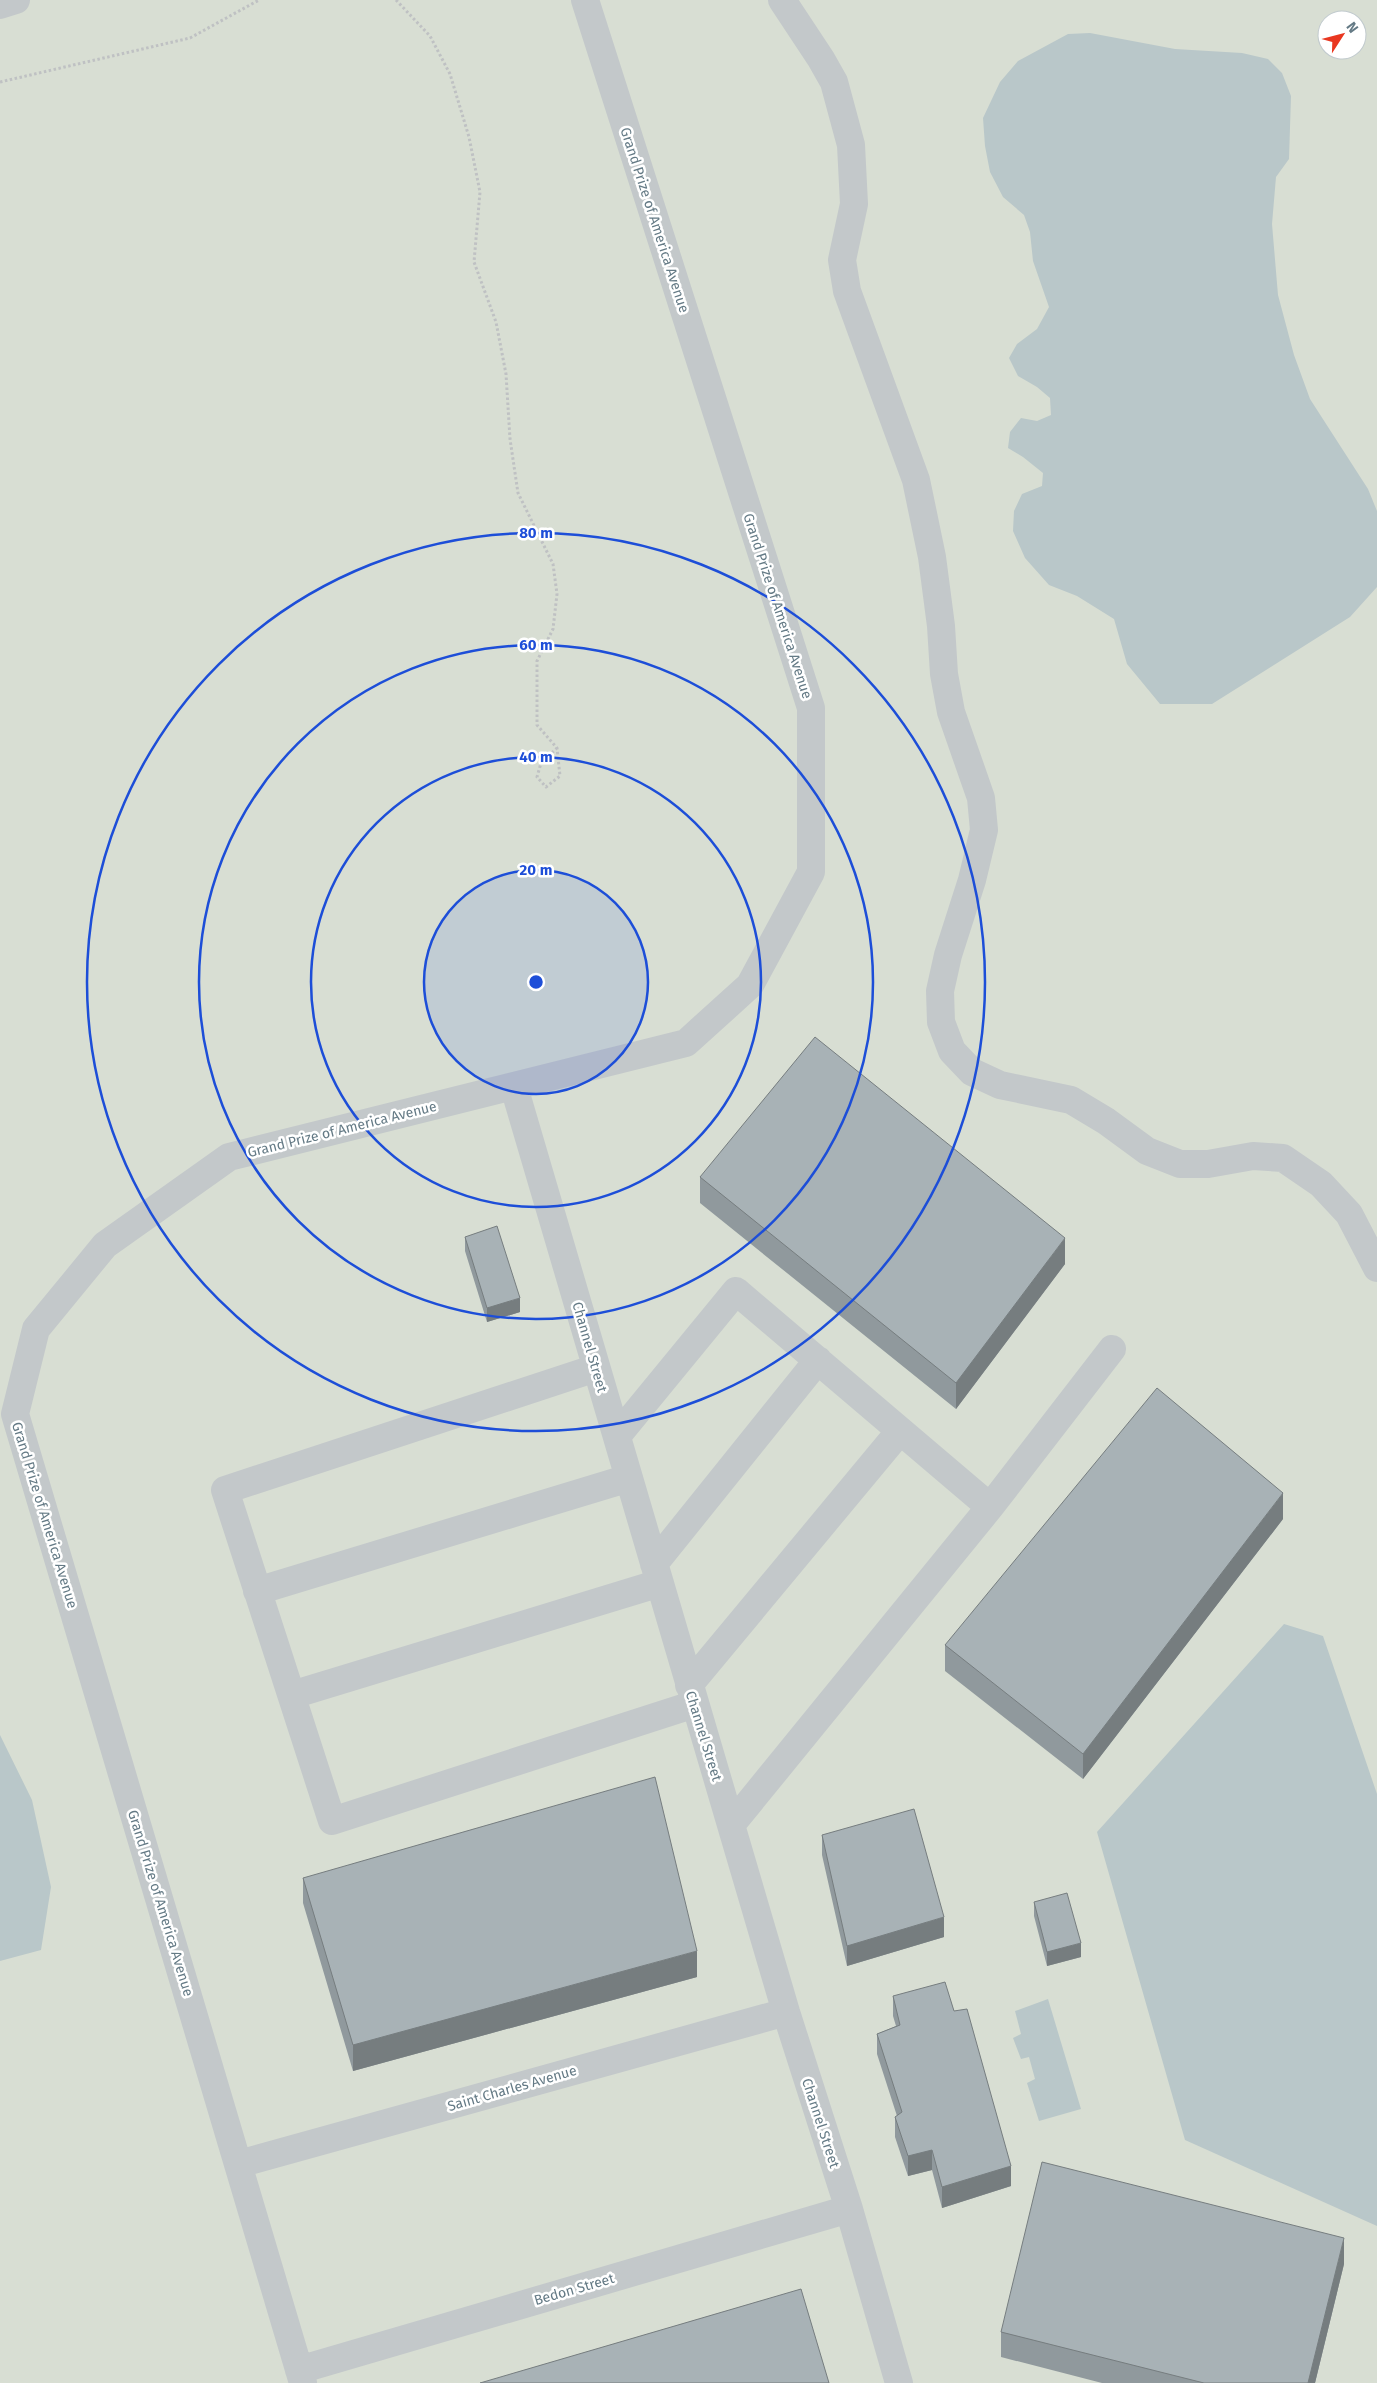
<svg xmlns="http://www.w3.org/2000/svg" width="1377" height="2383" font-family="'Fira Sans',sans-serif">
  <rect width="100%" height="100%" fill="#f6f6f2"/>
  <path fill="#d8ded3" fill-rule="evenodd" d="M0 0H1377V2383H0ZM1327 20H1357V50H1327Z"/>
  <path fill="#b9c7c9" d="M1090 33 1175 49 1242 53 1268 59 1282 73 1291 96 1289 159 1276 177 1272 224 1278 295 1294 355 1310 399 1368 489 1377 511V587L1350 617 1212 704H1160L1127 664 1114 619 1077 596 1049 585 1025 558 1013 531 1014 511 1022 494 1042 486 1043 473 1023 457 1008 448 1010 432 1021 418 1037 421 1051 415 1050 398 1037 387 1018 376 1009 358 1017 344 1037 329 1049 307 1033 261 1030 232 1024 215 1003 197 990 172 985 146 983 118 1000 82 1018 61 1068 34Z
    M1284 1624 1323 1636 1377 1794V2226L1185 2140 1097 1832Z
    M0 1735 32 1800 51 1887 41 1950 0 1961Z
    M1048 1999 1081 2109 1039 2121 1027 2083 1035 2079 1029 2057 1021 2059 1013 2038 1021 2034 1015 2011Z"/>
  <g fill="none" stroke-linecap="round" stroke-linejoin="round">
    <path stroke="#bfc1c3" stroke-width="3" stroke-dasharray="2.5 2.5" stroke-linecap="butt" d="M396 0 430 36 450 74 469 137 480 192 474 262 496 322 506 374 510 439 518 493 553 564 557 594 553 629 537 661V725L557 748 560 776 546 787 537 777 541 763 557 748
      M0 82 190 38 259 0"/>
    <path stroke="#c3c8ca" stroke-width="28" d="M782 0 821 59 834 82 851 145 854 204 842 260 847 291 916 480 932 557 941 626 944 674 951 712 981 798 984 830 972 880 948 955 940 991 941 1022 952 1051 972 1072 1000 1085 1071 1100 1106 1121 1147 1151 1180 1164H1208L1253 1156 1283 1158 1321 1184 1349 1214 1377 1268
      M0 5 16 0
      M514 1087 786 2012 849 2209 899 2383
      M596 1368 225 1490 332 1821 695 1704
      M617 1436 736 1291 990 1507 731 1825
      M990 1507 1112 1349
      M654 1564 818 1360
      M257 1591 629 1478
      M689 1685 900 1431
      M292 1695 660 1583
      M239 2164 786 2012
      M299 2370 849 2209
      M303 2383 15 1414 36 1329 105 1245 229 1157 686 1043 750 985 811 872V708L585 0"/>
  </g>
  <path fill="#90999d" d="M700 1177 1065 1264 956 1409 700 1203Z
    M465 1237 520 1312 487 1322 465 1251Z
    M1283 1519 1083 1779 945 1671V1645Z
    M822 1835 944 1937 847 1966 822 1855Z
    M303 1878 697 1977 353 2071 303 1903Z
    M1034 1902 1081 1957 1047 1966 1034 1916Z
    M893 1996 954 2011 1011 2186 942 2208 932 2170 908 2176 895 2137V2117L897 2116 877 2054V2034L896 2026 893 2016Z
    M1344 2264 1315 2383H1102L1001 2357V2332Z"/>
  <path fill="#767d7f" d="M1065 1238V1264L956 1409V1383Z
    M520 1298V1312L487 1322V1308Z
    M1283 1493V1519L1083 1779V1754Z
    M944 1917V1937L847 1966V1946Z
    M1081 1943V1957L1047 1966V1952Z
    M697 1951V1977L353 2071V2045Z
    M932 2150V2170L908 2176V2156Z
    M1011 2166V2186L942 2208V2187Z
    M1344 2238V2264L1315 2383H1308Z"/>
  <path fill="#a8b2b6" stroke="#767d7f" d="M815 1037 1065 1238 956 1383 700 1177Z
    M497 1226 520 1298 487 1308 465 1237Z
    M1157 1388 1283 1493 1083 1754 945 1645Z
    M655 1777 697 1951 353 2045 303 1878Z
    M914 1809 944 1917 847 1946 822 1835Z
    M1067 1893 1081 1943 1047 1952 1034 1902Z
    M945 1982 954 2011 967 2009 1011 2166 942 2187 932 2150 908 2156 895 2117 902 2112 877 2034 900 2025 893 1996Z
    M1042 2162 1344 2238 1308 2383H1204L1001 2332Z
    M801 2289 829 2383H480Z"/>
  <circle cx="536" cy="982" r="112" fill="#1d4ed8" fill-opacity=".12"/>
  <g fill="none" stroke="#1d4ed8" stroke-width="2.5">
    <circle cx="536" cy="982" r="112"/>
    <circle cx="536" cy="982" r="225"/>
    <circle cx="536" cy="982" r="337"/>
    <circle cx="536" cy="982" r="449"/>
  </g>
  <g text-anchor="middle" stroke-width="5" stroke-linejoin="round" paint-order="stroke">
    <g font-size="14" fill="#647a85" stroke="#fff">
      <text transform="translate(655 220) rotate(72)" y="5">Grand Prize of America Avenue</text>
      <text transform="translate(778 606) rotate(72)" y="5">Grand Prize of America Avenue</text>
      <text transform="translate(342 1129) rotate(-14)" y="5">Grand Prize of America Avenue</text>
      <text transform="translate(590 1347) rotate(74)" y="5">Channel Street</text>
      <text transform="translate(45 1515) rotate(73)" y="5">Grand Prize of America Avenue</text>
      <text transform="translate(704 1736) rotate(73)" y="5">Channel Street</text>
      <text transform="translate(161 1903) rotate(73)" y="5">Grand Prize of America Avenue</text>
      <text transform="translate(512 2088) rotate(-16)" y="5">Saint Charles Avenue</text>
      <text transform="translate(821 2123) rotate(72)" y="5">Channel Street</text>
      <text transform="translate(574 2289) rotate(-16)" y="5">Bedon Street</text>
    </g>
  </g>
  <circle cx="536" cy="982" r="8" fill="#1d4ed8" stroke="#fff" stroke-width="2.5"/>
  <g font-size="15" text-anchor="middle" font-weight="bold" fill="#1d4ed8" stroke="#fff" stroke-width="5" stroke-linejoin="round" paint-order="stroke">
    <text x="536" y="538">80 m</text>
    <text x="536" y="650">60 m</text>
    <text x="536" y="762">40 m</text>
    <text x="536" y="875">20 m</text>
  </g>
  <g transform="translate(1342 35) rotate(54)"><circle r="24" fill="#ffffff" stroke="#c1cace"/>
  <path d="M0-4L9 19L0 12L-9 19Z" fill="#e93720"/>
  <text y="-8" font-size="14" font-weight="bold" text-anchor="middle" fill="#647a85">N</text>
  </g>
</svg>
